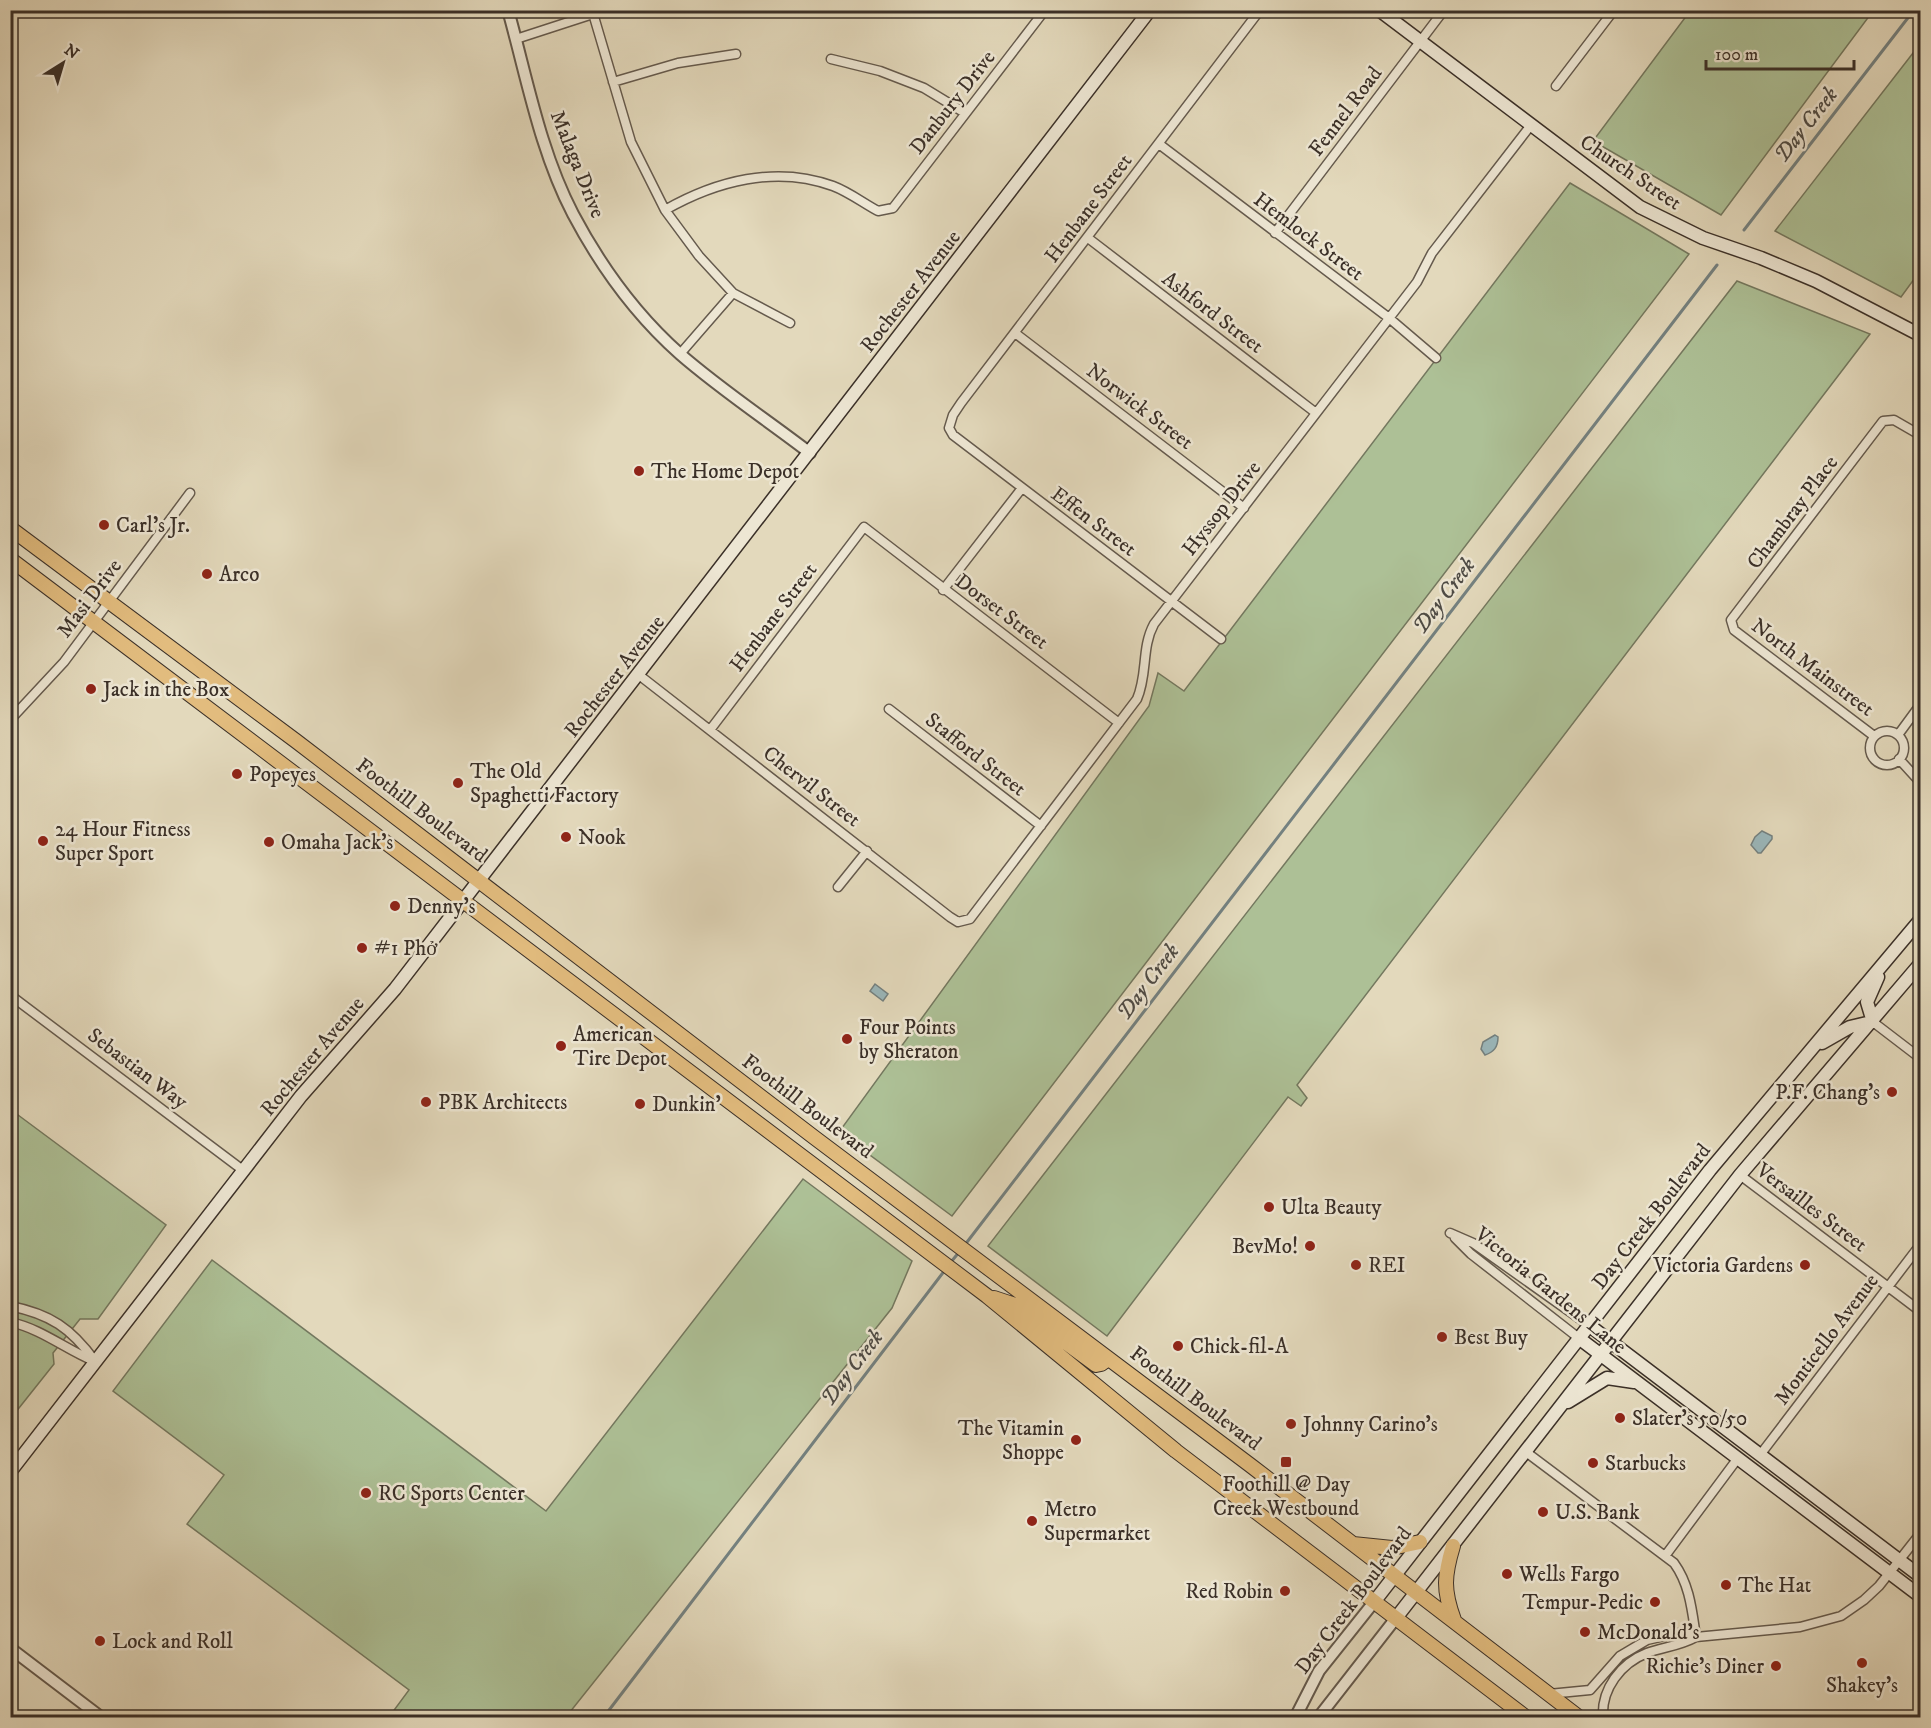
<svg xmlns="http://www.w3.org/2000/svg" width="1931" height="1728" font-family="'IM FELL DW Pica',serif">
  <rect width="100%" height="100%" fill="#e3d9bc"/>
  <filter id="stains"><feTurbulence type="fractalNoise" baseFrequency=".00333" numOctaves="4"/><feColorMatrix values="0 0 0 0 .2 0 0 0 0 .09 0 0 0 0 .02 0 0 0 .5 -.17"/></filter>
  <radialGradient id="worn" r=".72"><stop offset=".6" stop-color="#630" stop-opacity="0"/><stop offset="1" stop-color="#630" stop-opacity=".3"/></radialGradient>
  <path fill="#adc096" stroke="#74785f" stroke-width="1.5" d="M1690 11H1873L1721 215 1593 141Z
    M1920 44V271L1901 297 1775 231Z
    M1570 183 1689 254 952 1216 839 1132 1149 706 1158 673 1184 691Z
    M1737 281 1870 334 1297 1085 1307 1098 1301 1106 1288 1097 1107 1336 988 1246Z
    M10 1109 166 1225 98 1319H80L53 1353 54 1364 11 1418Z
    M803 1179 912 1261 892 1308 566 1717H389L409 1690 187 1524 224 1475 113 1391 212 1260 546 1511Z"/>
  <path fill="#9ab7bb" stroke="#748180" stroke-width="1.5" d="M1762 831 1772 836V839L1761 853H1758L1751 845 1755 837Z
    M875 984 888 994 883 1001 870 991Z
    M1495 1035 1498 1037C1498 1047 1494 1052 1485 1055L1481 1049 1483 1042Z"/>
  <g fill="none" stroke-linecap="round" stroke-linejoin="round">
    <path stroke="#748180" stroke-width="3" d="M1744 230 1914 10
      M964 1246 1717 265
      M951 1262 960 1251
      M603 1718 945 1270"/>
    <defs>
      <path id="minor" d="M592 10 631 142 665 210 699 256 733 293 790 323
        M516 39 593 14
        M831 59 880 71 924 88 965 113
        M613 82 678 63 736 54
        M1556 86 1614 10
        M1159 144 1389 318 1436 358
        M665 210C716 181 776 165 833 186 849 192 863 203 878 211L893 208 1045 10
        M1275 233 1444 10
        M1088 238 1316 413
        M1015 333 1244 508
        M680 354 733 293
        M943 590 1022 488
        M1221 639 953 435 949 428 953 415 961 403 1260 10
        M639 675 950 917 958 922 970 919 1137 699C1148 674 1141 648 1154 624L1417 282 1432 253 1531 125
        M889 709 1041 826
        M10 720 64 662 190 493
        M710 730 864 527 1119 723
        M1870 748a17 17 0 1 1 34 0a17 17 0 1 1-34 0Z
        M1898 735 1920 705
        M1874 736 1734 630 1731 620 1883 421 1894 420 1920 435
        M1899 759 1920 782
        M838 887 867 851
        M10 995 244 1171
        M1873 1022 1920 1058
        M1740 1175 1920 1311
        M1450 1233 1473 1243 1590 1326
        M1455 1238 1471 1254 1580 1339
        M10 1306C50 1314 71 1328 95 1361
        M10 1322C42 1329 65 1349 94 1361
        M1526 1452 1674 1563C1690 1585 1692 1611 1696 1637
        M1760 1455 1920 1245
        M1665 1556 1738 1458
        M1549 1694 1590 1690 1620 1656 1647 1640 1678 1633 1696 1637 1800 1627 1841 1616 1864 1600 1879 1586 1920 1534
        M1603 1718C1601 1689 1621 1663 1647 1653 1664 1647 1680 1646 1696 1637"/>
      <path id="tertiary" d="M508 10C527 78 540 151 573 214 600 265 636 315 680 354 720 389 767 420 810 453
        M10 1648 102 1718
        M1295 1718 1319 1671 1374 1602
        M1318 1718 1396 1618"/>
      <path id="secondary" d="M1379 10 1640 207 1703 238 1761 258 1816 281 1920 335
        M1873 1022 1867 1002 1878 977
        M1822 1043 1850 1027 1871 1022
        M1590 1326 1920 1576
        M1580 1339 1920 1596
        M1568 1402 1607 1378 1634 1382
        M10 1472 301 1096 395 989 1150 10
        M1374 1602 1710 1170 1920 920
        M1396 1618 1740 1175 1920 964"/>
      <path id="primary" d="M10 528 296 741 815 1138 1250 1465 1580 1718
        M10 559 987 1296 1176 1451 1527 1718
        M994 1298 1015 1305 1096 1365 1101 1364 1108 1359
        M1353 1544 1392 1548 1420 1542
        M1453 1546C1444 1576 1443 1590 1454 1620"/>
    </defs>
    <use href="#minor" stroke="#655a4d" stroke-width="11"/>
    <use href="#tertiary" stroke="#655a4d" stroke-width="14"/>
    <use href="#secondary" stroke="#3b3028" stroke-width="15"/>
    <use href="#primary" stroke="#3b3028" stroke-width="16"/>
    <use href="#minor" stroke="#ede6d3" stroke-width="8"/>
    <use href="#tertiary" stroke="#ede6d3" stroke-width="10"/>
    <use href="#secondary" stroke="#ede6d3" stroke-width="12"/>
    <use href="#primary" stroke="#e2bc7e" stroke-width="14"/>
  </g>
  <g fill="#8f2418" stroke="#ede6d3" stroke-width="2">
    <circle cx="639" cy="471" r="6"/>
    <circle cx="104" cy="525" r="6"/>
    <circle cx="207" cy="574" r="6"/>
    <circle cx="91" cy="689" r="6"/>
    <circle cx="237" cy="774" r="6"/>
    <circle cx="458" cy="783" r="6"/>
    <circle cx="566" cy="837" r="6"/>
    <circle cx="43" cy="841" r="6"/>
    <circle cx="269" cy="842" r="6"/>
    <circle cx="395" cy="906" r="6"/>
    <circle cx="362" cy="948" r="6"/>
    <circle cx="847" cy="1039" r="6"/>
    <circle cx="561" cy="1046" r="6"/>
    <circle cx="1892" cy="1092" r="6"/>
    <circle cx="426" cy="1102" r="6"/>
    <circle cx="640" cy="1104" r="6"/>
    <circle cx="1269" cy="1207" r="6"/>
    <circle cx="1310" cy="1246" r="6"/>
    <circle cx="1356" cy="1265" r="6"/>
    <circle cx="1805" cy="1265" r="6"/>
    <circle cx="1442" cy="1337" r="6"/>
    <circle cx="1178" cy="1346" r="6"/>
    <circle cx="1620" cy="1418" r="6"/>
    <circle cx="1291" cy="1424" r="6"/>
    <circle cx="1076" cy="1440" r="6"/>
    <rect x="1280" y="1456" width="12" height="12" rx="3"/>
    <circle cx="1593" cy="1463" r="6"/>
    <circle cx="366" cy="1493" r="6"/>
    <circle cx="1543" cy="1512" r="6"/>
    <circle cx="1032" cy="1521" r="6"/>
    <circle cx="1507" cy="1574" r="6"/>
    <circle cx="1726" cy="1585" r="6"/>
    <circle cx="1285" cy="1591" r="6"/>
    <circle cx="1655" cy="1602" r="6"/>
    <circle cx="1585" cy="1632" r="6"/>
    <circle cx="100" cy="1641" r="6"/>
    <circle cx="1862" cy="1663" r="6"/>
    <circle cx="1776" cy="1666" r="6"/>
  </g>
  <g text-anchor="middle" stroke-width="5" stroke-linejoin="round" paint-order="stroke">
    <g font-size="21" fill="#3b3028" stroke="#ede6d3">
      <text transform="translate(952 102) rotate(-52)" y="7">Danbury Drive</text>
      <text transform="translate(1345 111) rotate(-53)" y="7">Fennel Road</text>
      <text transform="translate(578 164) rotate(68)" y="7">Malaga Drive</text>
      <text transform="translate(1631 172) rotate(34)" y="7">Church Street</text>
      <text transform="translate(1088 208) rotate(-53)" y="7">Henbane Street</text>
      <text transform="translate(1309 236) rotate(37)" y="7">Hemlock Street</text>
      <text transform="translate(910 291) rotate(-52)" y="7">Rochester Avenue</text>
      <text transform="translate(1213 312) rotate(37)" y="7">Ashford Street</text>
      <text transform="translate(1140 406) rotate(37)" y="7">Norwick Street</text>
      <text transform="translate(1221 508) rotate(-52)" y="7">Hyssop Drive</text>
      <text transform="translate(1792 512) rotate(-53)" y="7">Chambray Place</text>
      <text transform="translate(1094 521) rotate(37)" y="7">Effen Street</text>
      <text transform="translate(89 598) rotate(-53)" y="7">Masi Drive</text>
      <text transform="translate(1002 611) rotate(37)" y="7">Dorset Street</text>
      <text transform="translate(773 617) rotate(-53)" y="7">Henbane Street</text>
      <text transform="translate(1813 667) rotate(37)" y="7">North Mainstreet</text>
      <text transform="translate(614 676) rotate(-52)" y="7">Rochester Avenue</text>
      <text transform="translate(976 754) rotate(38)" y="7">Stafford Street</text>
      <text transform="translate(812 786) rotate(38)" y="7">Chervil Street</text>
      <text transform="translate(422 810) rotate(37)" y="7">Foothill Boulevard</text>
      <text transform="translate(312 1056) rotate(-50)" y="7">Rochester Avenue</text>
      <text transform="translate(138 1068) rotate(37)" y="7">Sebastian Way</text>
      <text transform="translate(808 1106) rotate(37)" y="7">Foothill Boulevard</text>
      <text transform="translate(1812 1207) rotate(37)" y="7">Versailles Street</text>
      <text transform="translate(1651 1216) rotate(-52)" y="7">Day Creek Boulevard</text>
      <text transform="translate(1551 1290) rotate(39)" y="7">Victoria Gardens Lane</text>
      <text transform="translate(1826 1339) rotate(-53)" y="7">Monticello Avenue</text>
      <text transform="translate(1196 1398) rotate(37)" y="7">Foothill Boulevard</text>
      <text transform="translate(1353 1600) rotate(-53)" y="7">Day Creek Boulevard</text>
    </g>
    <g font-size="21" fill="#3b3028" stroke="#ede6d3" text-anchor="start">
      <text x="651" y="478">The Home Depot</text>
      <text x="116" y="532">Carl's Jr.</text>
      <text x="219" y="581">Arco</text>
      <text x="103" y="696">Jack in the Box</text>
      <text x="470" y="778">The Old<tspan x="470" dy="24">Spaghetti Factory</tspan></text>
      <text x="249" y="781">Popeyes</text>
      <text x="55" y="836">24 Hour Fitness<tspan x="55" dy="24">Super Sport</tspan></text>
      <text x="578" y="844">Nook</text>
      <text x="281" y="849">Omaha Jack's</text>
      <text x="407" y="913">Denny's</text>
      <text x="374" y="955">#1 Phở</text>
      <text x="859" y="1034">Four Points<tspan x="859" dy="24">by Sheraton</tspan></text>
      <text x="573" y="1041">American<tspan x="573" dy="24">Tire Depot</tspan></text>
      <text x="1880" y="1099" text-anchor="end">P.F. Chang's</text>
      <text x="438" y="1109">PBK Architects</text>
      <text x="652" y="1111">Dunkin'</text>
      <text x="1281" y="1214">Ulta Beauty</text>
      <text x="1298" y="1253" text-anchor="end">BevMo!</text>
      <text x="1368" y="1272">REI</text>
      <text x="1793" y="1272" text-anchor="end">Victoria Gardens</text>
      <text x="1454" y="1344">Best Buy</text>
      <text x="1190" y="1353">Chick-fil-A</text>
      <text x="1632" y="1425">Slater's 50/50</text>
      <text x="1303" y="1431">Johnny Carino's</text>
      <text x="1064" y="1435" text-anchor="end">The Vitamin<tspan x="1064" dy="24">Shoppe</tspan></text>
      <text x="1605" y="1470">Starbucks</text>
      <text x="1286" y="1491" text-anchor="middle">Foothill @ Day<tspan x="1286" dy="24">Creek Westbound</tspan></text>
      <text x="378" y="1500">RC Sports Center</text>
      <text x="1044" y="1516">Metro<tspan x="1044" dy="24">Supermarket</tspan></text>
      <text x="1555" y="1519">U.S. Bank</text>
      <text x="1519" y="1581">Wells Fargo</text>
      <text x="1738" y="1592">The Hat</text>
      <text x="1273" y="1598" text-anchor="end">Red Robin</text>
      <text x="1643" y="1609" text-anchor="end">Tempur-Pedic</text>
      <text x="1597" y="1639">McDonald's</text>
      <text x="112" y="1648">Lock and Roll</text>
      <text x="1764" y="1673" text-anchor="end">Richie's Diner</text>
      <text x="1862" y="1692" text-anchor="middle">Shakey's</text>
    </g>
    <g font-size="22" font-style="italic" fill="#4e4b45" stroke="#ede6d3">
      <text transform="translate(1805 124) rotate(-52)" y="8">Day Creek</text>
      <text transform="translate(1443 595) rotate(-53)" y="8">Day Creek</text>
      <text transform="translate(1147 981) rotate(-53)" y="8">Day Creek</text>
      <text transform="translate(851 1367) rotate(-53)" y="8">Day Creek</text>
    </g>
  </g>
  <rect width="1931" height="1728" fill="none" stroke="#e3d9bc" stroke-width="36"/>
  <rect x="12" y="12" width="1907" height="1704" fill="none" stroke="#3b3028" stroke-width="3"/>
  <rect x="18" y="18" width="1895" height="1692" fill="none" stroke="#3b3028" stroke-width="1.5"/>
  <g transform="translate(63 63) rotate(37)" stroke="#ede6d3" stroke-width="4.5" paint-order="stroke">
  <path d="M0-4.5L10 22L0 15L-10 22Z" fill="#3b3028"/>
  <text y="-9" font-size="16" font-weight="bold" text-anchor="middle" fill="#3b3028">N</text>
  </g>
  <path d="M1706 60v9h148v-9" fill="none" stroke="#3b3028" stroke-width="3"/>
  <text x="1715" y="60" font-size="18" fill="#3b3028" stroke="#ede6d3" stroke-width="4.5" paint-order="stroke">100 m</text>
  <rect width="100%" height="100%" filter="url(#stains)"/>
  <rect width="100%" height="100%" fill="url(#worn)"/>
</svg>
